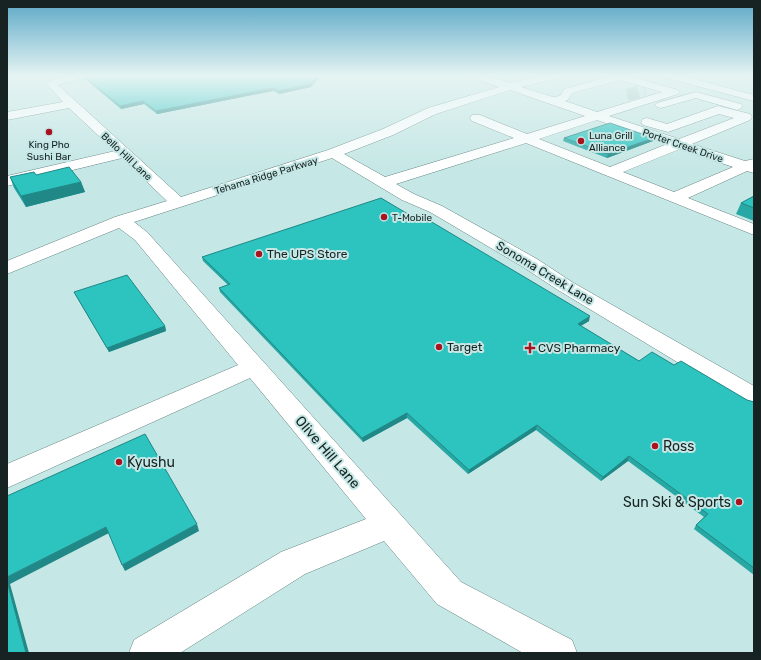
<svg xmlns="http://www.w3.org/2000/svg" width="761" height="660" font-family="Rubik,sans-serif">
  <rect width="100%" height="100%" fill="#c5e7e5"/>
  <g fill="none" stroke-linecap="round" stroke-linejoin="round">
    <path stroke="#a2c0be" stroke-width="12" stroke-dasharray="12 6" stroke-linecap="butt" d="M627 95 645 90"/>
    <defs>
      <path id="minor" d="M66 75H88L87 77 66 82 58 85 181 197 328 150 383 129 428 108 499 87 471 77 470 75H486L510 83 544 75H566L565 77 521 87 553 97 560 96 564 89 615 75H625L678 90 680 92 678 94 609 116 679 139 734 118 719 114 668 132 643 125 641 122 643 119 647 118 667 124 718 106 750 114 752 117 750 120 692 144 745 161 754 159V173L747 171 688 198 754 224V235L526 143 396 184 414 194 442 206 537 259 572 282 754 386V406L745 403 558 290 523 267 430 212 402 200 332 158 134 222 147 232 461 582 572 640 577 653H523L437 604 384 541 305 574 180 653H129L134 640 281 552 366 519 250 378 7 488V464L238 365 135 240 119 228 7 274V261L115 217 167 201 122 158 7 186V176L115 151 69 108 7 120V112L63 102 47 84 48 82ZM620 80 662 92 597 112 565 101 568 100 572 93ZM510 90 585 116 527 134 480 115H472L470 118 472 121 514 138 385 177 344 154 393 135 436 114ZM597 120 667 144 610 167 539 139ZM680 149 733 167 674 192 623 172Z
        M745 75H754V79L746 77Z
        M696 92 741 104 743 106 741 108 737 110 696 98 661 108 657 107 655 105 657 103Z"/>
      <path id="major" d="M661 75H679L754 95V101L662 77Z"/>
    </defs>
    <use href="#minor" stroke="#658482" stroke-width="1"/>
    <use href="#major" stroke="#658482" stroke-width="1"/>
    <use href="#minor" fill="#fff" fill-rule="evenodd"/>
    <use href="#major" fill="#fff" fill-rule="evenodd"/>
  </g>
  <path fill="#27a8a4" d="M84 76 320 77 311 87 279 94 273 91 157 114 144 104 121 109 85 79Z
    M564 138 653 141 607 158 563 141Z
    M36 175 81 182 85 192 26 207 14 188 10 177Z
    M754 196V221L736 214 741 203Z
    M413 217 589 321 581 326 639 361 674 365 747 400 754 402V575L694 529 696 525 704 517 628 461 601 481 536 430 468 474 407 418 363 442 220 292 219 288 228 285 203 261 202 257Z
    M74 292 165 326 166 331 109 352 76 296Z"/>
  <path fill="#208886" d="M318 75H319L320 77 311 87 279 94V91Z
    M273 88V91L157 114 156 111Z
    M143 101 144 104 121 109 120 106Z
    M654 138 653 141 607 158 608 154Z
    M81 182 85 192 26 207 21 196Z
    M590 316 589 321 577 328 578 324Z
    M165 326 166 331 109 352 107 348Z
    M407 413V418L363 442 362 438Z
    M537 425 536 430 468 474 469 470Z
    M629 456 628 461 601 481 603 477Z
    M197 524 199 531 125 571 122 565Z
    M106 527 109 533 10 584 29 653H26L7 581V577Z"/>
  <path fill="#2dc3bf" stroke="#208886" d="M87 75H318L311 84 279 91 273 88 156 111 143 101 120 106 84 76Z
    M610 123 654 138 608 154 564 138Z
    M69 167 81 182 21 196 10 177 34 172 36 175Z
    M754 196V208L741 203Z
    M381 198 413 217 420 215 590 316 578 324 639 361 652 352 674 365 681 361 747 400 754 402V568L696 525 708 514 629 456 603 477 537 425 469 470 407 413 362 438 219 288 230 284 202 257Z
    M127 275 165 326 107 348 74 292Z
    M145 434 197 524 122 565 106 527 7 577V496Z
    M7 581 26 653H7Z"/>
  <linearGradient id="sky" x2="0" y2="1"><stop stop-color="#5ba8c6"/><stop offset="0.45" stop-color="#e5f4f3"/><stop offset="1" stop-color="#e5f4f3" stop-opacity="0"/></linearGradient>
  <rect width="761" height="168" fill="url(#sky)"/>
  <g fill="#a9131f" stroke="#c5e7e5" stroke-width="1.5">
    <circle cx="49" cy="132" r="4"/>
    <circle cx="581" cy="141" r="4"/>
    <circle cx="384" cy="217" r="4"/>
    <circle cx="259" cy="254" r="4"/>
    <circle cx="439" cy="347" r="4"/>
    <path d="M528 342h4v4h4v4h-4v4h-4v-4h-4v-4h4z"/>
    <circle cx="655" cy="446" r="4"/>
    <circle cx="119" cy="462" r="4"/>
    <circle cx="739" cy="502" r="4"/>
  </g>
  <g text-anchor="middle" stroke-width="4" stroke-linejoin="round" paint-order="stroke">
    <g font-size="10" fill="#162322" stroke="#c5e7e5" text-anchor="start">
      <text x="589" y="139">Luna Grill<tspan x="589" dy="12">Alliance</tspan></text>
      <text x="49" y="148" text-anchor="middle">King Pho<tspan x="49" dy="12">Sushi Bar</tspan></text>
      <text x="392" y="221">T-Mobile</text>
    </g>
    <g font-size="10" fill="#162322" stroke="#c5e7e5">
      <text transform="translate(683 145) rotate(19)" y="4">Porter Creek Drive</text>
      <text transform="translate(127 156) rotate(43)" y="4">Bello Hill Lane</text>
      <text transform="translate(266 175) rotate(-17)" y="4">Tehama Ridge Parkway</text>
    </g>
    <g font-size="12" fill="#162322" stroke="#c5e7e5" text-anchor="start">
      <text x="267" y="258">The UPS Store</text>
      <text x="447" y="351">Target</text>
      <text x="538" y="352">CVS Pharmacy</text>
    </g>
    <g font-size="12" fill="#162322" stroke="#c5e7e5">
      <text transform="translate(545 273) rotate(31)" y="4">Sonoma Creek Lane</text>
    </g>
    <g font-size="14" fill="#162322" stroke="#c5e7e5" text-anchor="start">
      <text x="663" y="451">Ross</text>
      <text x="127" y="467">Kyushu</text>
      <text x="731" y="507" text-anchor="end">Sun Ski &amp; Sports</text>
    </g>
    <g font-size="14" fill="#162322" stroke="#c5e7e5">
      <text transform="translate(328 452) rotate(49)" y="5">Olive Hill Lane</text>
    </g>
  </g>
  <rect width="761" height="660" fill="none" stroke="#162322" stroke-width="16"/>
</svg>
